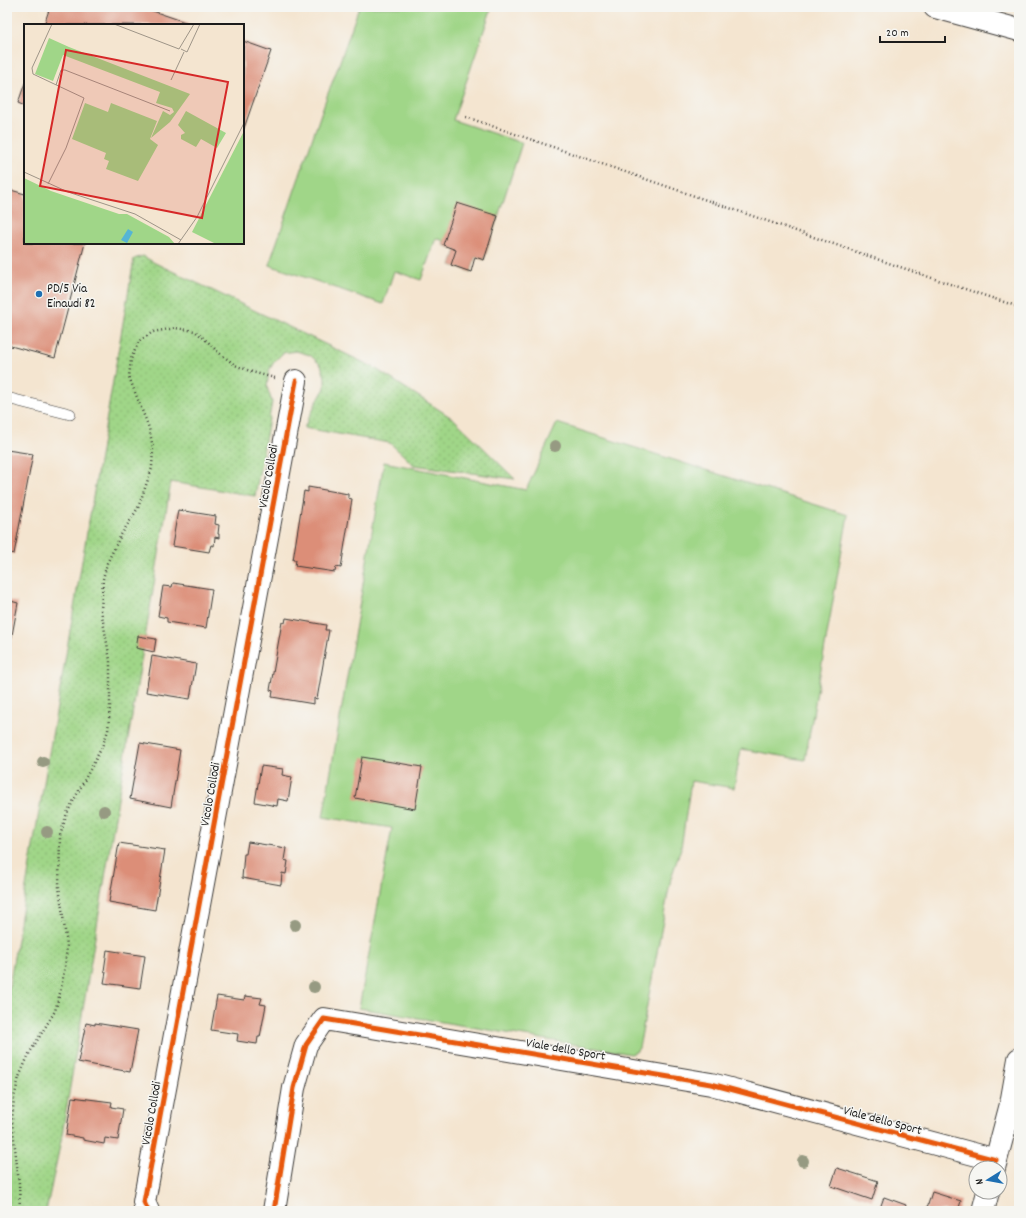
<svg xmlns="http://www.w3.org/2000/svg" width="1026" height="1218" font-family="Dekko,sans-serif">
  <defs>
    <pattern id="green-dots" width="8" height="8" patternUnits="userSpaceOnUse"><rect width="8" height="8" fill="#a0d688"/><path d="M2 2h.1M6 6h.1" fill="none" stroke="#89b775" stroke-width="1.8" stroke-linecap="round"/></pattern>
  </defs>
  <rect width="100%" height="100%" fill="#f6f6f2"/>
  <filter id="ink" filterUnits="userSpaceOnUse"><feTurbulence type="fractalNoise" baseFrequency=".025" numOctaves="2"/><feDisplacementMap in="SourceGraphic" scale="8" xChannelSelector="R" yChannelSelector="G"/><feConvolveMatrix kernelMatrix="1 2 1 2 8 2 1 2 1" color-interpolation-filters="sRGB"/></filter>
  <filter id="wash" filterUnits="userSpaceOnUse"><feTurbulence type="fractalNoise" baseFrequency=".012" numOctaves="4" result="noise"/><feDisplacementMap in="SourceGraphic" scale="16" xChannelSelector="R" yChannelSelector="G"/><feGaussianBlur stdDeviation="0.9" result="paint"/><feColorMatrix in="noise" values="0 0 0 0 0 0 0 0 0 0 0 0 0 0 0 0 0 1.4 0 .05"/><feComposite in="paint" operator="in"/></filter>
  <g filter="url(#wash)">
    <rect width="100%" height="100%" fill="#f4e5d0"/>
    <path fill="url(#green-dots)" stroke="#5e7952" d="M143 256 155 263 373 367 455 420 515 479 414 465 390 443 304 428 316 403 325 388V377L321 365 310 355 296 351 283 353 274 362 269 371 267 387 272 402 255 496 171 482 61 1141 46 1211H7V998L134 259Z"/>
    <path fill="#a0d688" stroke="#5e7952" d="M359 7H492L453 120 522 143 484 260 475 257 471 272 451 265 456 250 443 245 444 241 436 238 421 280 394 271 383 304 269 265 327 96 338 67Z
      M557 423 848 515 805 760 741 749 734 788 691 781 681 848 671 878 639 1048 636 1052 631 1054 359 1008 392 828 323 817 384 462 526 490Z"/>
    <g id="blocks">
      <path fill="#dc8e78" d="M50 7H141L194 25H44Z
        M243 41 271 51 243 131Z
        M25 83V106L18 103Z
        M7 189 25 194V243H85L55 358 7 345Z
        M457 203 498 216 484 260 475 257 471 272 451 265 456 250 443 245Z
        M7 450 33 454 14 554 7 552Z
        M308 487 348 494V498L352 499 341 568 336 567 335 572 295 566 296 560H293L304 491 308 492Z
        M178 510 216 516 215 524 219 525 218 534H219V538L215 537 214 546 211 545 209 552 172 546Z
        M173 583 212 589 206 628 167 622V618L158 616 163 586 172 587Z
        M7 600 18 603 8 657H7Z
        M286 618 326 625 325 630H329L317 699 314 698V704L272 697 273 691 270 690 282 622 285 623Z
        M138 636 156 639 154 652 136 648Z
        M152 656 196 664 190 699 146 692Z
        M140 743 180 750 171 807 130 799Z
        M362 757 422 767 415 809 355 798Z
        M261 766 283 769 282 775 292 777 288 801 278 799 277 806 255 802Z
        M248 842 286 848 284 860 288 861 286 874 282 873 281 885 242 878 244 854H246Z
        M119 843 165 850 155 910 109 902Z
        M107 950 145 956 140 988 104 983 106 972 104 971Z
        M217 996 244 1000 245 996 262 998 260 1004 266 1005 260 1037H258L257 1044 237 1041 238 1034 211 1030Z
        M86 1023 95 1025V1023L138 1030 130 1072 78 1062Z
        M72 1097 112 1102 111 1107 123 1109 118 1140 105 1138 104 1144 83 1140V1138L66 1135Z
        M837 1168 878 1181 872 1200 831 1186Z
        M932 1192 961 1201 958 1211H926Z
        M884 1197 906 1205 904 1211H879Z"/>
    </g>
  </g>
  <g filter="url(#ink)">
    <use href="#blocks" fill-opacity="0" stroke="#3c3a37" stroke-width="1"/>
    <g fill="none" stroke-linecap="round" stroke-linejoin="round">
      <defs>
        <path id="service" d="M7 398 70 414"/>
        <path id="minor" d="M148 1211 144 1202 296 381
          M274 1211 294 1088 306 1045 324 1019 711 1084 996 1160"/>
        <path id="tertiary" d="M935 7 1019 30
          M994 1168 1011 1104 1019 1059
          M983 1211 988 1192"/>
      </defs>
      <use href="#service" stroke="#3c3a37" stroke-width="12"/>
      <use href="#minor" stroke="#3c3a37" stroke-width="24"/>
      <use href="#tertiary" stroke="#3c3a37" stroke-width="24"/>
      <path stroke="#3c3a37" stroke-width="2.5" stroke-dasharray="1 3" stroke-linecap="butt" d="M466 117 932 278 1019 307
        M20 1211 19 1183 12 1121 14 1098 19 1077 29 1054 55 1011 60 993 65 967 67 945 59 887 60 836 67 813 101 749 108 731 110 707V660L101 610 103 579 107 563 121 535 138 508 152 468 153 448 149 428 129 377 131 359 139 341 153 332 175 328 195 331 208 342 218 352 235 365 252 372 275 378"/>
      <use href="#service" stroke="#fff" stroke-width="11"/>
      <use href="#minor" stroke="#fff" stroke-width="22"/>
      <use href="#tertiary" stroke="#fff" stroke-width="22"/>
      <defs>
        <path id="cycleway" d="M148 1211 144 1202 296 381
          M274 1211 294 1088 306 1045 324 1019 711 1084 996 1160"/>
      </defs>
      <use href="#cycleway" stroke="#f6f6f2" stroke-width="8"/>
      <use href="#cycleway" stroke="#e8590c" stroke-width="5"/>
    </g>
    <g fill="#969a82">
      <circle cx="555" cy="446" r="6"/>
      <circle cx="43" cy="762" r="6"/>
      <circle cx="104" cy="811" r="6"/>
      <circle cx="47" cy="832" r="6"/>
      <circle cx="295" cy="925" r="6"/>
      <circle cx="314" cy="987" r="6"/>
      <circle cx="803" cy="1161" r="6"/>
    </g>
  </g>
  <circle fill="#1f6fb2" stroke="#f6f6f2" stroke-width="1.5" cx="39" cy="294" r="4"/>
  <g text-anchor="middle" stroke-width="3" stroke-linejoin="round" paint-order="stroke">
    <g font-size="13" fill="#1c1c1c" stroke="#f6f6f2" text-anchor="start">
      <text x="47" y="292">PD/5 Via<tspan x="47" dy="15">Einaudi 82</tspan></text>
    </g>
    <g font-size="13" fill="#1c1c1c" stroke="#f6f6f2">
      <text transform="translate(267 476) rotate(-80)" y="5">Vicolo Collodi</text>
      <text transform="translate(209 794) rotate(-80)" y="5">Vicolo Collodi</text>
      <text transform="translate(566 1048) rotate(10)" y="5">Viale dello Sport</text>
      <text transform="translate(150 1113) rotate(-80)" y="5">Vicolo Collodi</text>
      <text transform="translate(883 1119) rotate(15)" y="5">Viale dello Sport</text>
    </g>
  </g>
  <g transform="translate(24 24)">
    <rect width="220" height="220" fill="#f4e5d0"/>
    <path d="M25 14 45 23 166 70 146 98 127 114 139 87 146 91 150 88 148 84 132 79 136 68 39 31 29 57 11 50ZM220 107V220H192L168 208ZM0 154 27 167 95 190H103L145 213 151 220H0Z" fill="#a0d688"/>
    <path d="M61 79 84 88 87 79 133 97 126 115 134 121 114 157 82 145 85 137 80 135 82 129 48 115ZM162 87 202 109 193 124 177 115 172 123 157 115V111L161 109 154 101Z" fill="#a0d688"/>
    <path d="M104 205 109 208 103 219 97 216Z" fill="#56b5d4"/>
    <path fill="none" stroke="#9e9588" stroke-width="1" d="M90 0 155 25 170 0M157 25 163 28 176 0M147 56 160 28M32 61 37 46H41L146 87M0 148 44 168 111 190 157 216M24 160 42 124 60 74 9 50 8 44 28 0M154 220 173 193 220 99"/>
    <path fill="#d62828" fill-opacity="0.15" stroke="#d62828" stroke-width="2" d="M42 26 204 58 178 194 16 162Z"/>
    <rect width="220" height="220" fill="none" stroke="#1c1c1c" stroke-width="2"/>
  </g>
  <rect width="1026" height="1218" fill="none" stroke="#f6f6f2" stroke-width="24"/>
  <g transform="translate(988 1180) rotate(259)"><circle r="19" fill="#f6f6f2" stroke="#9f9f9c"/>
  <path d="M0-3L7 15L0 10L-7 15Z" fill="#1f6fb2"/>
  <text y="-6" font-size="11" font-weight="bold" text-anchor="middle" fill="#1c1c1c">N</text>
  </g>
  <path d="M880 36v6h65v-6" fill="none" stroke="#1c1c1c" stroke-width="2"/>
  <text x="886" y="36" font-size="12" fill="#1c1c1c" stroke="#f6f6f2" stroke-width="3" paint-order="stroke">20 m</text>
</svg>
